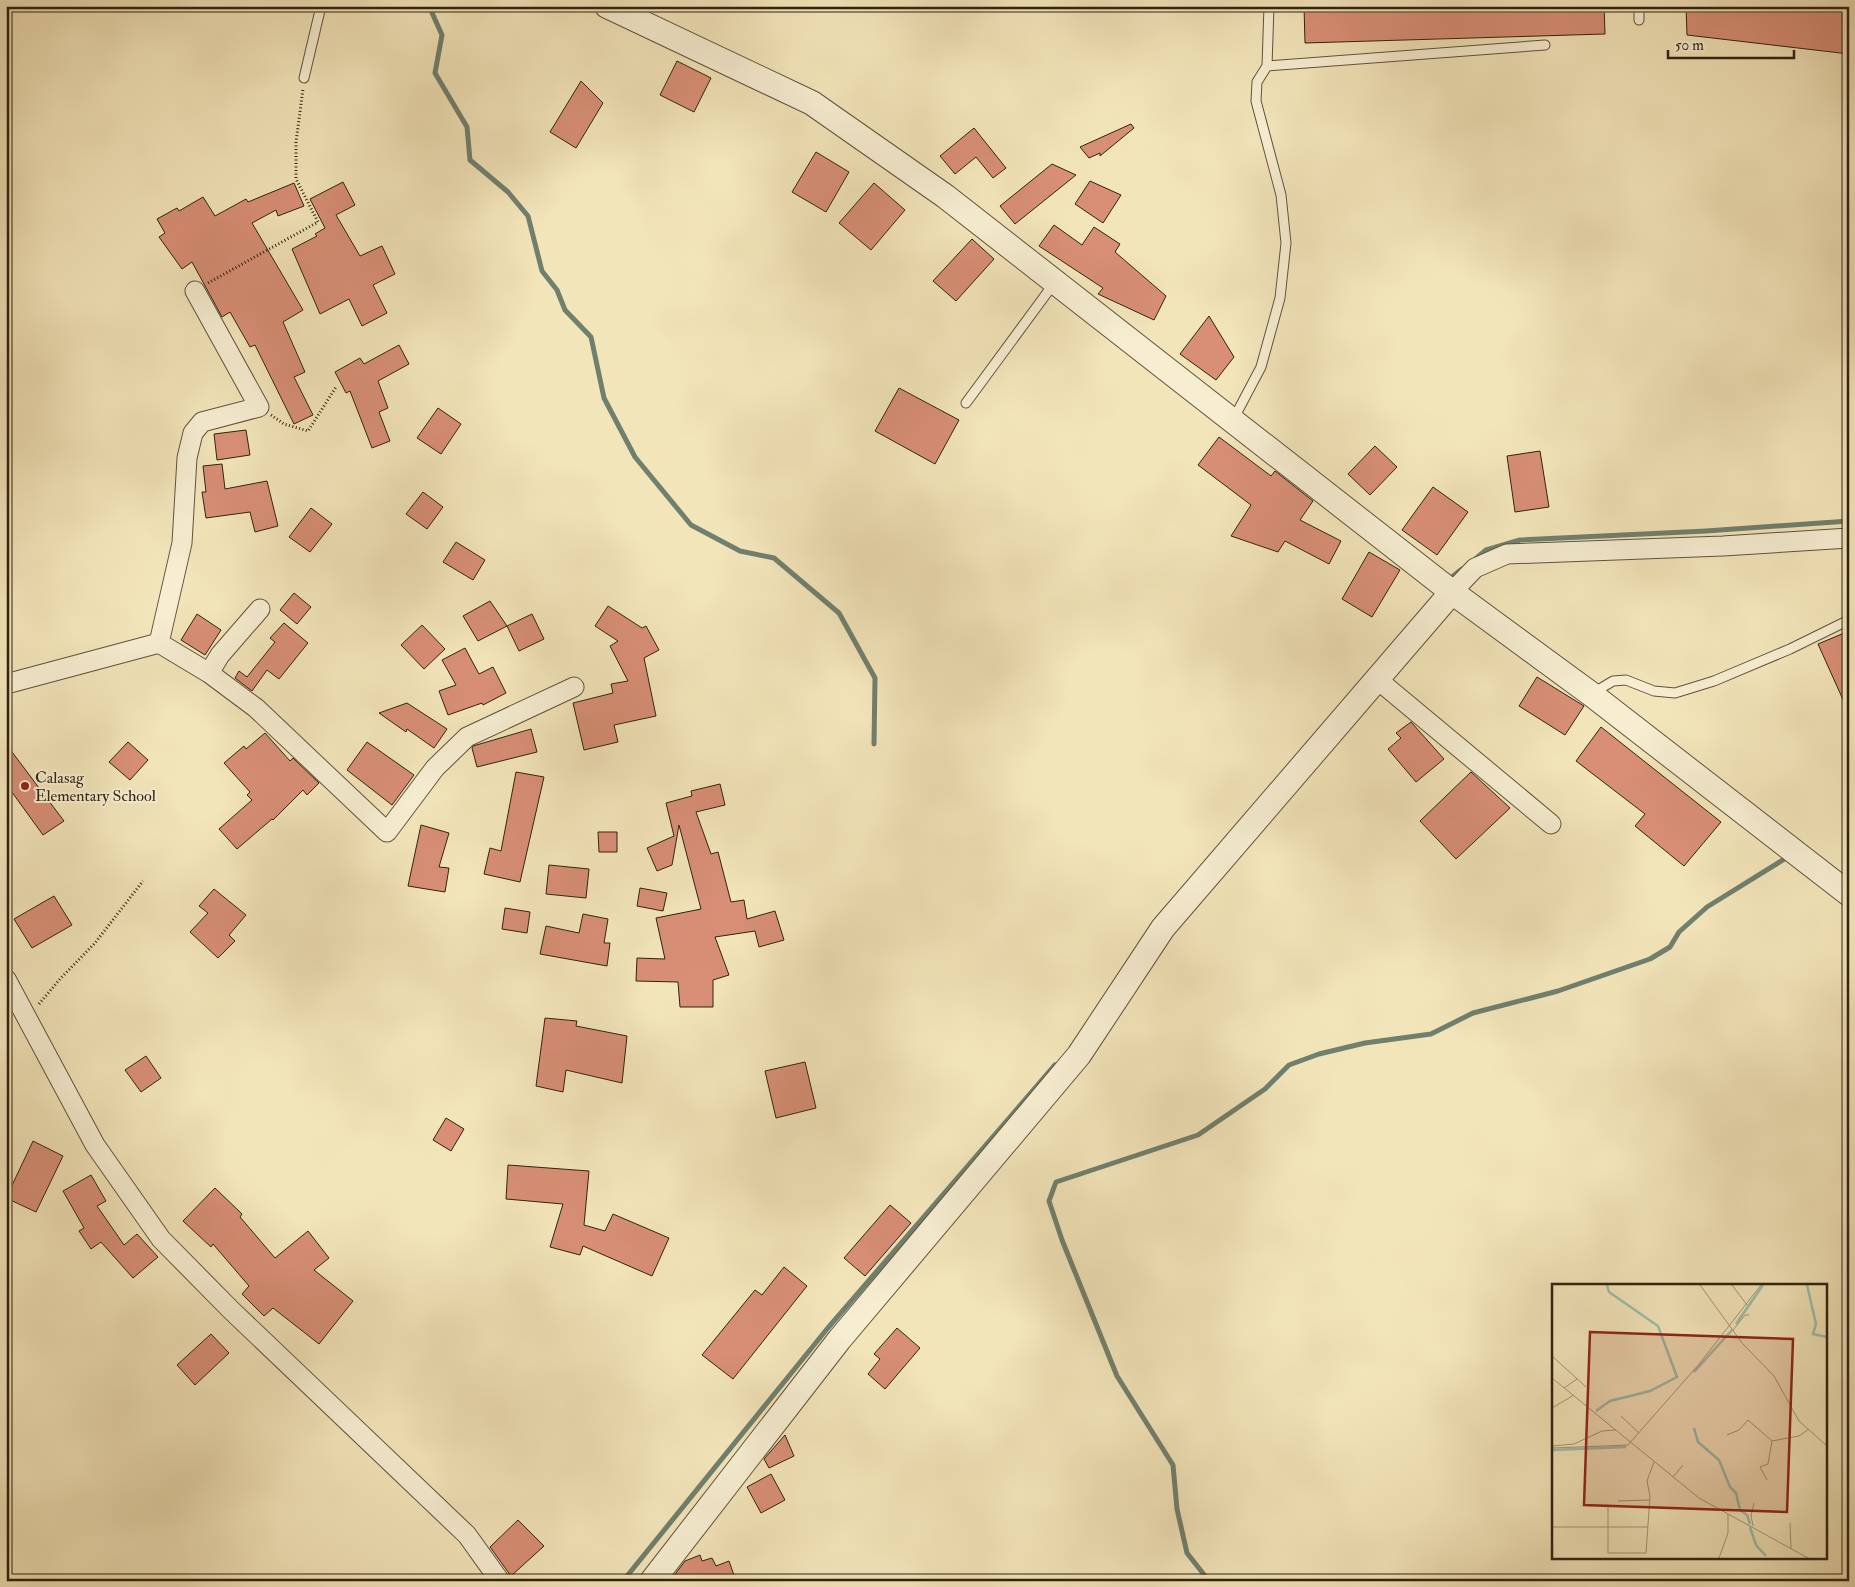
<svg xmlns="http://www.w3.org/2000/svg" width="1855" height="1587" font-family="'IM FELL Double Pica',serif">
  <rect width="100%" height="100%" fill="#f3e5ba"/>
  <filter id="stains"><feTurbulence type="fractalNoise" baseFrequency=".004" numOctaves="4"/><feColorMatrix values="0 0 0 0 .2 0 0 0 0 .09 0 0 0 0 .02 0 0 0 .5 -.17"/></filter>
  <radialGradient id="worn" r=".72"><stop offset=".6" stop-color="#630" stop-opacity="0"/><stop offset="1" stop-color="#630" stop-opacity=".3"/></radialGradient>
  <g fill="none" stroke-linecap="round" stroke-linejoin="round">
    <path stroke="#70806f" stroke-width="5" d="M429 6 442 35 435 73 467 127 470 160 508 192 528 216 542 271 557 290 565 310 591 337 604 398 635 457 691 525 740 551 774 558 839 613 875 678 874 744
      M1473 561 1486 550 1520 540 1706 531 1849 521
      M1452 577 1462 569
      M623 1581 827 1329 1055 1065
      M1209 1581 1187 1553 1177 1509 1173 1465 1117 1376 1062 1240 1049 1201 1056 1182 1198 1135 1265 1089 1289 1065 1319 1054 1365 1043 1431 1034 1473 1013 1558 991 1650 959 1670 947 1679 932 1707 907 1786 858"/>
  </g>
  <path fill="#d88f76" stroke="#2f2211" d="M1304 6H1604L1605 34 1305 43Z
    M1686 6H1849V54L1687 35Z
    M677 61 711 78 694 112 660 95Z
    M581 81 603 103 576 148 550 132Z
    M1131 124 1134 128 1100 156V153L1089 158 1080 147Z
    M974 128 1006 168 993 178 976 157 955 174 940 156Z
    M816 152 849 172 826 212 792 192Z
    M1052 164 1076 175 1015 224 1000 206Z
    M1090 181 1121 195 1103 223 1075 204Z
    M343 182 355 205 336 215 360 256 382 246 395 274 373 285 387 313 362 326 349 299 320 314 292 249 317 236 315 234 325 228 310 199Z
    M294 183 304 206 278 216 276 210 252 223 303 310 283 322 305 372 294 377 313 415 294 424 255 345 250 347 230 312 222 317 192 262 182 269 159 237 165 233 157 219 177 208 179 211 203 197 215 216 246 199 248 202Z
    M874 183 905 210 871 250 839 223Z
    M1054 225 1082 245 1094 227 1120 244 1115 252 1166 296 1154 320 1098 294 1103 288 1039 246Z
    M972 239 994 259 956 301 933 281Z
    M1209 316 1234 357 1216 380 1180 354Z
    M399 345 409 364 378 381 388 408 379 412 390 441 372 448 350 391 346 393 335 372 360 358 364 364Z
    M899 388 959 420 935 464 875 431Z
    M438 408 461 424 441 454 417 438Z
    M246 430 250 455 217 460 214 434Z
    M1219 437 1271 476 1275 471 1313 501 1300 520 1341 541 1329 564 1285 541 1278 552 1231 536 1251 505 1198 465Z
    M1375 446 1397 467 1370 495 1348 474Z
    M1540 451 1549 507 1515 512 1507 456Z
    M222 464 225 489 267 481 278 526 255 532 250 512 206 518 202 492H206L203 466Z
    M1433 487 1468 512 1437 555 1402 530Z
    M423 492 443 507 427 529 406 514Z
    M311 508 332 524 310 552 289 537Z
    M456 542 485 560 473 580 443 562Z
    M1369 552 1400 570 1372 617 1342 599Z
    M294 593 311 607 297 624 280 610Z
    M490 601 507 626 478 641 463 616Z
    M608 606 642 628 646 626 659 650 644 658 656 716 614 725 618 742 584 750 573 703 613 693 611 684 628 681 610 646 618 641 595 626Z
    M197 614 221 630 205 655 181 640Z
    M532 614 544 639 519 651 507 626Z
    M284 623 308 643 279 679 267 670 252 691 235 678 239 671 247 677 275 642 270 638Z
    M422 625 445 649 424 669 401 645Z
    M1849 631V713L1818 644Z
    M465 648 479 674 493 667 506 693 483 705 482 703 448 715 439 691 456 685 442 660Z
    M1537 677 1584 706 1565 735 1519 706Z
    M407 703 447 729 434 748 407 729 406 732 379 713Z
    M1411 722 1444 759 1416 782 1388 749 1401 738 1396 733Z
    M1601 727 1721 822 1684 866 1635 826 1645 814 1576 761Z
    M531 729 537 752 477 767 472 748 473 746Z
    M265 733 290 761 293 758 319 783 307 795 303 790 273 820 272 819 237 849 219 829 252 800 247 795 250 792 224 763 244 746 246 749Z
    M128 742 148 760 130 780 109 762Z
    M367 742 414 775 392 805 347 770Z
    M6 744 64 821 43 835 6 784Z
    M516 772 544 777 520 882 484 874 490 848 501 851Z
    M1471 772 1510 808 1456 859 1420 821Z
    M720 784 725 805 696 812 711 854 718 852 731 902 744 900 747 919 775 911 784 940 759 947 755 931 715 937 729 975 713 980V1007H680L678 982 636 981 637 958 665 959 656 918 701 909 679 825 672 865 657 871 647 848 674 836 666 803 692 796 691 791Z
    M421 825 449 833 439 867 449 868 445 892 408 886Z
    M598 832H617V852H599Z
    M549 865 589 869 586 898 546 894Z
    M640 888 667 893 663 911 637 906Z
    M214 889 246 915 229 935 235 941 218 958 190 932 208 913 199 906Z
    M54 896 72 925 32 948 14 919Z
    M505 908 530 912 527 933 502 929Z
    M583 914 608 919 604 943H610L607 966 540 954 546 926 579 933Z
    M545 1018 577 1021 576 1026 627 1036 622 1083 566 1070 563 1092 536 1086Z
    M146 1056 161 1078 141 1092 125 1070Z
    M805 1062 816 1108 776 1118 765 1071Z
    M446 1118 464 1129 451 1151 433 1140Z
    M33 1141 63 1156 36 1212 6 1198Z
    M508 1165 589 1171 584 1225 605 1231 613 1214 669 1238 652 1276 583 1246 580 1255 550 1247 563 1204 506 1199Z
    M91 1175 106 1201 97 1206 124 1245 137 1234 158 1257 133 1278 101 1242 91 1249 79 1231 84 1228 63 1191Z
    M215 1188 242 1214 240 1217 275 1258 308 1231 329 1258 314 1270 353 1301 319 1344 273 1308 264 1316 242 1294 249 1286 213 1244 211 1247 183 1221Z
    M890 1205 911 1223 865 1276 844 1258Z
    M784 1267 807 1286 733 1379 702 1355 755 1290 762 1295Z
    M897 1328 920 1348 885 1389 868 1374 880 1359 874 1354Z
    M211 1334 229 1353 195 1385 177 1365Z
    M785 1435 794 1456 769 1468 764 1459Z
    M771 1474 785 1500 761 1513 747 1487Z
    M518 1520 544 1546 511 1576 490 1547Z
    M700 1555 702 1561 712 1558 716 1566 729 1561 736 1581H670L685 1561Z"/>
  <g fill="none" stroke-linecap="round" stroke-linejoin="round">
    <defs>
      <path id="service" d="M1639 6V20
        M1267 66 1545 45
        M304 78 321 6
        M966 403 1055 282
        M1233 420 1261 367 1280 298 1286 243 1281 195 1256 101 1257 82 1267 66 1269 6
        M1593 693 1613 681 1626 680 1654 691 1675 693 1714 681 1790 649 1849 620"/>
      <path id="minor" d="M1452 592 1475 568 1507 554 1723 546 1849 538
        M159 643 182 543 187 458 193 433 202 422 259 407 195 291
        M209 673 220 655 260 609
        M1378 680 1551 824
        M6 684 159 643 209 673 256 708 387 832 435 768 467 737 574 687
        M6 979 95 1145 161 1239 231 1310 467 1535 500 1581"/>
      <path id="tertiary" d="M607 6 812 103 945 196 1452 592 1591 694 1849 894
        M652 1581 839 1340 1079 1055 1163 928 1452 592"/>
    </defs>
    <use href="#service" stroke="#60533b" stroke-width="11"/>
    <use href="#minor" stroke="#60533b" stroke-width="21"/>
    <use href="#tertiary" stroke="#60533b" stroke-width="26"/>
    <path stroke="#2f2211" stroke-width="3" stroke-dasharray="1 2.5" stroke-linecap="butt" d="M208 283 318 222 296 179V142L303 89
      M271 415 284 424 308 431 336 387
      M39 1004 60 979 95 943 143 881"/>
    <use href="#service" stroke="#f7eed2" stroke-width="9"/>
    <use href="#minor" stroke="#f7eed2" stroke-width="19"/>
    <use href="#tertiary" stroke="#f7eed2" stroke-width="24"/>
  </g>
  <circle fill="#8f2418" stroke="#f7eed2" stroke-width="2" cx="25" cy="786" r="5"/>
  <g text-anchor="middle" stroke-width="4" stroke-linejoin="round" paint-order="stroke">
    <g font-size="16" fill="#2f2211" stroke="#f7eed2" text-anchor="start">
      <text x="35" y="783">Calasag<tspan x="35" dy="18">Elementary School</tspan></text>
    </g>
  </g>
  <g transform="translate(1552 1284)">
    <rect width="275" height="275" fill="#f3e5ba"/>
    <path fill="none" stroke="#9bbfae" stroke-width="2.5" d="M255 1 264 40 261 50 275 53M184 40 211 1M142 88 180 46M44 127 58 117 98 107 125 93 106 42 57 8 55 1M142 144 146 158 167 176 178 203 184 209 188 226 195 231 198 240M0 166 74 163M198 243 204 261 214 272"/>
    <path fill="none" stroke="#a59776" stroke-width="1" d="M148 1 190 59 222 92 247 137 275 162M180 1 195 21M181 46 193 31H197M0 72 34 103M0 94 147 214 256 274M12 104 25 95M0 124 22 111M69 132 87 149M175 151 187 146 196 136 220 157 247 152 257 145M0 162 22 160 50 147 64 146M0 164 76 161 148 79 209 1M121 193 131 181M215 196 208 183 216 180 220 157M66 217 97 216M56 220V269H94L98 212 95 197 102 178M238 239 239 265M201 242 199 231 202 219M0 243H96M167 274 176 249V230"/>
    <path fill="#8f2418" fill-opacity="0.15" stroke="#8f2418" stroke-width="2.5" d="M38 48 241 55 235 228 32 221Z"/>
    <rect width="275" height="275" fill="none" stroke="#2f2211" stroke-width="2.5"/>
  </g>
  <rect width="1855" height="1587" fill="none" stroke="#f3e5ba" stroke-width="25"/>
  <rect x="8" y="8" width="1840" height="1572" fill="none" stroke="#2f2211" stroke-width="2.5"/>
  <rect x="12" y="12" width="1830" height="1562" fill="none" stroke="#2f2211"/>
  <path d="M1668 50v8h126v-8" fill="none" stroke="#2f2211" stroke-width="2.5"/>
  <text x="1675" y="50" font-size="15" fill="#2f2211" stroke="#f7eed2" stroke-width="4" paint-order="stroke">50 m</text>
  <rect width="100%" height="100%" filter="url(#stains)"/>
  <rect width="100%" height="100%" fill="url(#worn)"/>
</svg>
